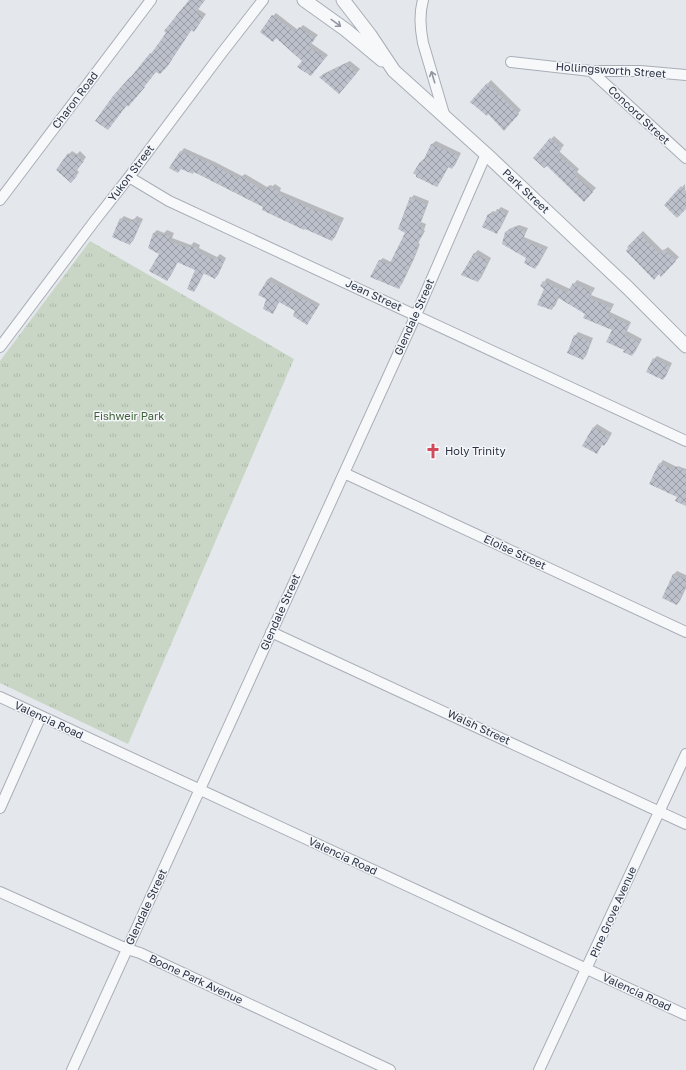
<svg xmlns="http://www.w3.org/2000/svg" width="686" height="1070" font-family="'Golos Text',sans-serif">
  <defs>
    <pattern id="grass-tufts" width="24" height="20" patternUnits="userSpaceOnUse"><rect width="24" height="20" fill="#c9d6c5"/><path d="M3 7l-1-3M5 7V3M7 7l1-3M15 17l-1-3M17 17v-4M19 17l1-3" fill="none" stroke="#adb8ab"/></pattern>
    <pattern id="building-cross-hatch" width="8" height="8" patternUnits="userSpaceOnUse"><rect width="8" height="8" fill="#bbc0ca"/><path d="M0 0l8 8M0 8l8-8" fill="none" stroke="#989da6"/></pattern>
  </defs>
  <rect width="100%" height="100%" fill="#e4e7ec"/>
  <path fill="url(#grass-tufts)" d="M90 241 294 359 128 744 0 683V361Z"/>
  <path fill="#0003" d="M190 0H205L198 9 206 14 197 27 192 29 170 62 157 70 132 102 131 77 154 50Z
    M276 13 298 30 303 25 318 35 311 43 328 55 314 71 277 38 273 41V16Z
    M350 61 360 69 342 90 320 77 323 74Z
    M491 80 521 110 504 129 488 113 472 102Z
    M554 136 564 145 559 151 579 169 577 172 596 188 584 200 547 164 551 139Z
    M436 141 461 153 455 165 452 168 449 166 440 182 437 186 420 162 424 159 425 160 432 144Z
    M184 148 215 162 242 176 245 174 267 187 270 185 273 186 275 184 281 188 280 191 344 218 335 237 332 240 264 206 181 152Z
    M72 151 77 154 80 151 86 157 77 170 79 172 74 179 69 154Z
    M685 184 686 208 665 205Z
    M414 195 429 201 421 222 426 224 424 230 425 231 418 243 420 244 414 259 402 284 398 288 379 261 383 258 391 262 406 232 411 198Z
    M501 207 509 211 500 229 496 232 483 226 489 214 493 211 496 212Z
    M124 216 133 220 137 216 143 219 133 241 129 244 121 219Z
    M519 225 528 228 524 237 548 247 538 265 535 268 506 232 509 229Z
    M157 230 164 233 167 230 174 233 172 238 191 245 194 242 200 245 199 248 217 257 220 254 226 258 218 275 215 278 204 273 197 287 194 291 196 270 178 262 170 277 167 280 161 254 149 247 154 233Z
    M643 231 663 251 668 247 679 257 661 275 628 247Z
    M478 250 491 258 481 278 478 281 475 253Z
    M271 277 320 304 307 324 296 311 280 301 273 312 268 299 267 280Z
    M547 278 570 289 577 280 595 288 591 295 614 304 610 312 631 322 627 331 642 339 635 352 632 355 625 350 613 330 559 297 555 306 551 309 545 288 541 286Z
    M578 332 593 338 586 356 583 359 575 336Z
    M657 356 672 363 666 376 663 379 654 359Z
    M597 424 612 433 607 442 604 445 602 444 596 452 594 427Z
    M663 460 677 467 678 466 686 469V505L678 497 660 464Z
    M677 571 686 575V588L680 601 677 604 664 598 674 574Z"/>
  <path fill="url(#building-cross-hatch)" d="M189 0H205L196 12 203 18 194 32 191 30 167 67 160 74 156 72 144 87H145L128 107 127 105 108 130 95 121 113 96 130 77H131L150 53 151 54 166 33 164 31Z
    M272 15 295 32 299 27 315 39 309 47 325 58 311 76 297 67 302 61 276 38 273 42 260 32Z
    M346 63 357 73 339 94 319 77Z
    M487 83 519 114 504 131 488 114 487 116 470 102Z
    M550 138 562 149 557 154 577 172 574 175 593 192 584 202 547 166 544 168 533 158Z
    M431 144 458 156 452 169 448 167 437 187 416 177V175L413 173 420 162 422 163Z
    M180 151 211 164 239 179 241 176 264 191 266 187 270 189 271 187 278 191V194L326 215V214L341 222 332 241 305 229 304 230 262 210 263 207 194 172 193 174 181 169 178 173 169 168Z
    M68 153 73 157 76 154 84 161 74 174 77 176 71 183 56 170Z
    M681 186 686 191V209L677 218 664 205Z
    M410 197 427 205 419 226 424 228 421 233 423 234 416 247 418 248 411 263 399 289 370 277 379 260 389 265 405 233 398 229Z
    M497 209 506 214 497 234 482 227 488 214 493 215Z
    M120 218 130 223 133 219 141 222 130 245 112 237Z
    M515 227 526 232 522 240 545 250 535 269 524 263 526 258 502 244 505 232Z
    M153 233 161 236 163 233 172 237 169 241 188 248 190 245 198 248 196 251 214 260 216 257 224 261 215 279 203 273 194 292 187 289 195 270 177 262 167 281 149 271 159 254 148 248Z
    M640 234 660 254 664 249 676 261 661 277 659 274 654 280 626 251 628 248 627 247Z
    M474 253 488 261 478 282 461 275Z
    M267 280 318 307 307 325 293 316 295 311 279 302 273 314 263 309 266 299 258 295Z
    M543 281 567 293 573 283 592 292 588 298 611 308 608 316 629 325 624 335 639 342 632 356 623 352 624 350 606 342 612 330 583 318 585 314 557 297 552 310 537 305 544 289 540 286Z
    M574 335 591 342 583 360 567 353Z
    M653 358 670 367 663 380 646 372Z
    M593 427 609 436 604 446 602 445 597 454 582 446Z
    M659 463 673 470 675 466 686 471V506L675 501 677 497 649 484Z
    M673 574 686 579V585L677 605 662 598Z"/>
  <g fill="none" stroke-linecap="round" stroke-linejoin="round">
    <defs>
      <path id="minor" d="M423 0C419 14 420 28 423 43L444 114
        M511 62 591 71H640L686 75
        M591 71 686 158
        M129 177 169 201 686 441
        M0 200 151 0
        M0 347 93 223 129 177 221 54 263 0
        M344 473 686 632
        M271 632 686 824
        M0 697 686 1015
        M0 808 41 716
        M0 892 127 949 140 953 390 1070
        M72 1070 416 315 486 154
        M539 1070 686 754"/>
      <path id="tertiary" d="M304 0 346 30 382 60
        M343 0 370 35 394 71 486 154 628 288 686 346"/>
    </defs>
    <use href="#minor" stroke="#a9aeb7" stroke-width="12"/>
    <use href="#tertiary" stroke="#a9aeb7" stroke-width="15"/>
    <use href="#minor" stroke="#f7f8fa" stroke-width="10"/>
    <use href="#tertiary" stroke="#f7f8fa" stroke-width="13"/>
  </g>
  <defs><path id="oneway-shaft" d="M-6 0H5M1.5-3L5.5 0L1.5 3" fill="none" stroke-width="1.6" stroke-linecap="round" stroke-linejoin="round"/></defs>
  <g stroke="#9196a0">
    <use href="#oneway-shaft" transform="translate(336 23) rotate(36)"/>
    <use href="#oneway-shaft" transform="translate(433 77) rotate(-107)"/>
  </g>
  <defs>
    <symbol id="church-bare" viewBox="-9 -9 18 18"><path d="M-1.2-6h2.4v3.5h3.3v2.4h-3.3V6h-2.4V-.1h-3.3v-2.4h3.3Z" fill="#d1495b" stroke="#f4f6f9" stroke-width="2.5" paint-order="stroke"/></symbol>
  </defs>
  <g fill-rule="evenodd">
    <use href="#church-bare" x="422" y="440" width="22" height="22"/>
  </g>
  <g text-anchor="middle" stroke-width="3" stroke-linejoin="round" paint-order="stroke">
    <g font-size="11" fill="#2b3445" stroke="#f4f6f9">
      <text transform="translate(611 70) rotate(4)" y="4">Hollingsworth Street</text>
      <text transform="translate(75 100) rotate(-53)" y="4">Charon Road</text>
      <text transform="translate(639 115) rotate(43)" y="4">Concord Street</text>
      <text transform="translate(131 173) rotate(-53)" y="4">Yukon Street</text>
      <text transform="translate(526 191) rotate(43)" y="4">Park Street</text>
      <text transform="translate(374 295) rotate(25)" y="4">Jean Street</text>
      <text transform="translate(414 317) rotate(-66)" y="4">Glendale Street</text>
      <text transform="translate(515 552) rotate(25)" y="4">Eloise Street</text>
      <text transform="translate(280 612) rotate(-66)" y="4">Glendale Street</text>
      <text transform="translate(49 720) rotate(25)" y="4">Valencia Road</text>
      <text transform="translate(479 727) rotate(25)" y="4">Walsh Street</text>
      <text transform="translate(343 856) rotate(25)" y="4">Valencia Road</text>
      <text transform="translate(146 907) rotate(-65)" y="4">Glendale Street</text>
      <text transform="translate(613 912) rotate(-66)" y="4">Pine Grove Avenue</text>
      <text transform="translate(196 979) rotate(25)" y="4">Boone Park Avenue</text>
      <text transform="translate(637 992) rotate(25)" y="4">Valencia Road</text>
    </g>
    <g font-size="11" fill="#3f6138" stroke="#f4f6f9">
      <text x="129" y="420">Fishweir Park</text>
    </g>
    <g font-size="11" fill="#2b3445" stroke="#f4f6f9" text-anchor="start">
      <text x="445" y="455">Holy Trinity</text>
    </g>
  </g>
</svg>
